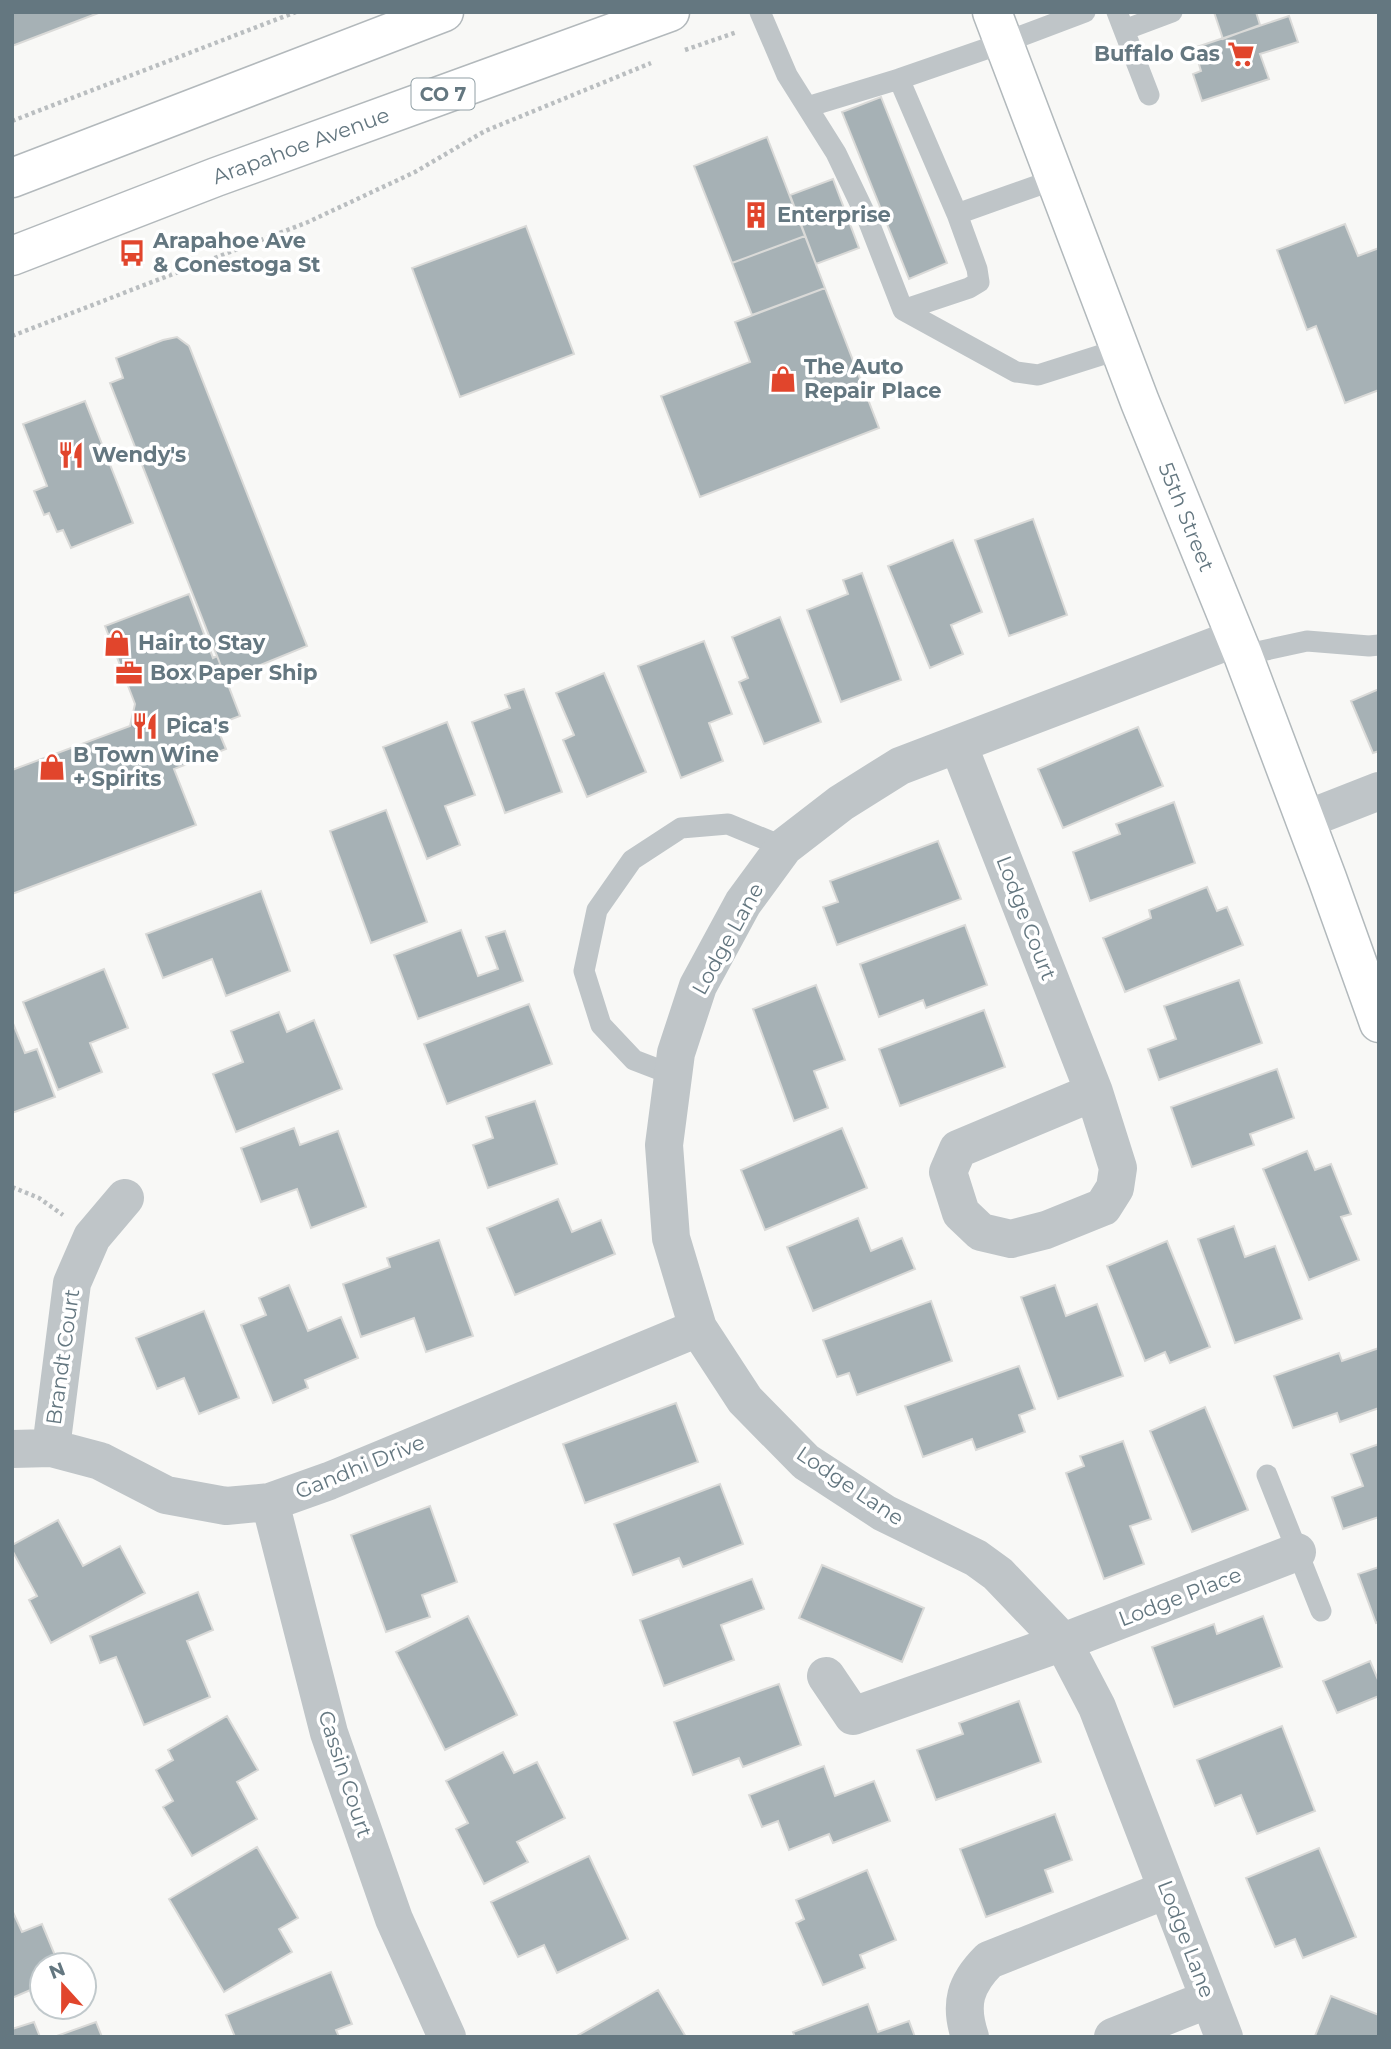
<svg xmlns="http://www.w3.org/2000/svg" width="1391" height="2049" font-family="Montserrat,sans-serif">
  <rect width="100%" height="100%" fill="#f8f8f6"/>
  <path fill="#a6b1b5" stroke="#dadad8" stroke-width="2" d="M12 12H101L12 46Z
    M1214 12H1256L1260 25 1223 39Z
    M1289 16 1298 42 1260 54 1269 79 1202 101 1193 74 1201 71 1194 48Z
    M881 97 947 263 909 279 842 112Z
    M767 137 805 236 732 263 694 166Z
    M833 179 859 248 816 264 790 195Z
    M1345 224 1358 256 1379 248V390L1345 403 1316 326 1307 330 1277 250Z
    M526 226 574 354 460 397 412 268Z
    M805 236 825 288 752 315 732 263Z
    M825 288 879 428 700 497 661 396 750 362 735 322Z
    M177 337 189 346 307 646 226 679 110 383 123 378 116 358 163 340Z
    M85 401 133 523 71 548 63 530 57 532 49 513 44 515 34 491 47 486 23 424Z
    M1033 519 1067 615 1009 636 975 540Z
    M953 540 982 612 951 625 963 654 930 668 888 566Z
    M862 573 901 680 841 702 807 610 848 594 843 580Z
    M189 594 213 658 217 656 240 716 216 725 226 749 174 769 196 825 12 894V770L130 726 135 704 105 626Z
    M780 617 821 722 764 744 739 682 748 678 732 637Z
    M704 641 732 714 709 723 723 761 681 778 638 666Z
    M604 673 646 772 587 797 563 740 574 735 556 693Z
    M524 689 562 792 505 813 472 722 510 708 505 695Z
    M1379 689V751L1373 753 1351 701Z
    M447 722 475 795 445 806 460 845 427 859 383 747Z
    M1138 727 1163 786 1063 828 1038 769Z
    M1174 802 1195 863 1090 901 1073 852 1120 834 1116 824Z
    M386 810 427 922 371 943 330 831Z
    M938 841 961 899 837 945 823 907 838 902 830 881Z
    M1207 887 1217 911 1227 907 1243 945 1125 992 1103 938 1151 918 1149 910Z
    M261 891 290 971 226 996 212 959 163 978 146 934Z
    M965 925 987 985 926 1008 923 1000 879 1017 860 964Z
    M461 930 478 976 498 969 486 937 505 931 523 981 418 1019 394 955Z
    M104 969 128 1028 90 1043 102 1072 58 1090 23 1002Z
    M1239 980 1262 1043 1159 1080 1148 1049 1176 1039 1164 1006Z
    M816 985 845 1060 814 1071 828 1108 794 1121 753 1009Z
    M529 1004 552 1064 447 1104 424 1044Z
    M984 1010 1005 1067 900 1106 879 1049Z
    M279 1012 287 1032 314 1020 342 1089 236 1132 213 1074 243 1062 231 1031Z
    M12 1021 25 1053 37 1049 55 1097 12 1113Z
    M1277 1069 1294 1118 1250 1134 1254 1145 1192 1167 1171 1107Z
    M535 1101 557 1164 488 1188 473 1145 493 1138 486 1117Z
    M294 1128 300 1145 338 1131 366 1207 311 1228 297 1189 261 1202 241 1148Z
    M842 1128 867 1188 765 1230 741 1170Z
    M1307 1151 1315 1170 1331 1164 1351 1214 1341 1217 1359 1260 1309 1280 1263 1169Z
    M558 1199 572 1232 601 1220 615 1254 515 1295 487 1228Z
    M858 1218 871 1251 902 1238 915 1269 813 1311 787 1247Z
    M1234 1226 1245 1257 1275 1246 1302 1319 1235 1343 1198 1239Z
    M439 1240 473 1336 426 1352 414 1318 361 1337 343 1284 390 1267 387 1258Z
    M1167 1241 1210 1347 1170 1363 1165 1352 1145 1361 1107 1266Z
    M289 1285 308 1331 341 1317 358 1358 305 1380 308 1388 273 1403 241 1325 266 1315 259 1298Z
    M1055 1285 1066 1316 1097 1304 1123 1376 1058 1399 1021 1297Z
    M931 1301 952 1361 857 1395 849 1373 837 1377 823 1340Z
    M204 1311 239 1398 199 1414 184 1378 157 1389 136 1338Z
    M1379 1348V1408L1340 1422 1337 1413 1293 1428 1274 1376 1339 1353 1342 1361Z
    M1019 1366 1035 1409 1019 1415 1025 1432 976 1450 972 1439 923 1457 905 1406Z
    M676 1403 698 1462 585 1503 563 1444Z
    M1205 1407 1248 1510 1192 1532 1150 1431Z
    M1123 1441 1151 1519 1130 1526 1144 1564 1104 1579 1066 1473 1084 1466 1080 1456Z
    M1379 1444V1517L1343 1529 1332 1497 1363 1486 1351 1454Z
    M720 1484 743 1544 683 1567 679 1558 633 1575 614 1524Z
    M430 1506 457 1582 422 1595 430 1617 386 1632 351 1535Z
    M58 1520 83 1566 120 1546 145 1593 51 1643 29 1600 37 1596 12 1550V1545Z
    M822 1565 924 1608 902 1662 799 1618Z
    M1379 1567V1622L1376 1623 1358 1574Z
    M752 1579 764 1609 721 1625 734 1660 664 1686 640 1620Z
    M198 1592 213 1630 187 1641 210 1697 144 1725 116 1657 100 1663 90 1636Z
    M468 1616 517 1715 445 1750 396 1652Z
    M1263 1616 1282 1667 1174 1707 1152 1647 1214 1624 1217 1634Z
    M1370 1661 1379 1682V1696L1337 1713 1323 1681Z
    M779 1684 801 1745 743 1767 739 1758 693 1775 674 1722Z
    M1019 1701 1041 1762 936 1800 917 1750 963 1734 959 1723Z
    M227 1716 258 1770 237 1782 257 1819 192 1856 163 1807 173 1801 156 1770 173 1760 168 1750Z
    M1282 1726 1315 1811 1257 1834 1241 1795 1215 1806 1197 1760Z
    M503 1752 514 1773 537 1762 565 1818 517 1842 528 1862 484 1884 456 1829 468 1823 446 1781Z
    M824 1766 835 1796 874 1781 890 1821 833 1843 829 1834 789 1850 778 1821 762 1827 749 1795Z
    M1055 1814 1072 1860 1045 1870 1053 1892 986 1917 960 1849Z
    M257 1847 298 1918 279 1929 292 1952 224 1992 169 1899Z
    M1319 1848 1356 1937 1303 1958 1295 1939 1275 1947 1246 1878Z
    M589 1856 628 1939 557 1973 544 1945 518 1957 491 1902Z
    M867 1870 896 1940 860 1955 865 1968 823 1985 796 1923 804 1919 796 1900Z
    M12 1910 22 1932 42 1924 59 1965H42V1985L12 1998Z
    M331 1972 352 2024 336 2030 339 2037H235L226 2015Z
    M658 1990 686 2037H575Z
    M1331 1996 1379 2015V2037L1315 2036Z
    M868 2004 878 2032 909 2021 915 2037H795L793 2032Z
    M34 2022 40 2037H12V2029Z
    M96 2022 102 2037H54Z"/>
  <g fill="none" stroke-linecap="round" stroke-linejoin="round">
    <defs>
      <path id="secondary" d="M992 12 1140 402 1243 655 1327 878 1379 1023"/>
      <path id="primary" d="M12 178 444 12
        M12 256 216 177 670 12"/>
    </defs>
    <use href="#secondary" stroke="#b2b9bc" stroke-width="41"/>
    <use href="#primary" stroke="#b3b9bc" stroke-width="41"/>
    <path stroke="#babec0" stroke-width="4.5" stroke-dasharray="3.5 3.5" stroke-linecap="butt" d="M685 50 737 32
      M12 121 296 12
      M12 336 308 222 415 172 485 131 651 63
      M12 1187 39 1198 63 1215"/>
    <path stroke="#bfc5c8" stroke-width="21" d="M760 12 787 75 836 153 868 220 903 310 1016 372 1038 375 1120 349
      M1117 12 1149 95
      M1124 30 1172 12
      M807 107 899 79
      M1056 179 957 214 899 79 1003 43 1085 12
      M903 310 969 288 979 282 977 269 957 214
      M1243 655 1307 641 1369 646 1379 645
      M673 1075 634 1060 601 1025 584 971 597 910 632 860 681 828 728 824 784 847
      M1267 1475 1321 1611"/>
    <path stroke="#bfc5c8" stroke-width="38" d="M958 744 1094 1092
      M1305 820 1379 791
      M1094 1092 1118 1168 1115 1188 1103 1207 1046 1230 1011 1239 981 1232 961 1213 948 1172 958 1149Z
      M51 1448 72 1283 92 1237 125 1198
      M12 1449 51 1448 100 1461 166 1495 226 1506 270 1502 329 1481 698 1328
      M270 1502 329 1733 394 1919 447 2037
      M826 1676 853 1716 1063 1642 1297 1552
      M970 2037C959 2004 965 1984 989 1960L1166 1890
      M1113 2037 1209 1999
      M1224 2037 1097 1707 1063 1642 998 1574 976 1558 884 1513 806 1462 745 1400 698 1328 671 1238 664 1145 676 1053 698 986 743 903 784 847 841 803 900 766 1236 638"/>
    <use href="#secondary" stroke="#fff" stroke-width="38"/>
    <use href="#primary" stroke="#fff" stroke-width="38"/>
  </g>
  <defs>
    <symbol id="supermarket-bare" viewBox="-9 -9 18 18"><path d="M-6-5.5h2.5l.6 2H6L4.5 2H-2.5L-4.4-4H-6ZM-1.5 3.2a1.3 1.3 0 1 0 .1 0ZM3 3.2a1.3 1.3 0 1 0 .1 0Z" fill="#e1452c" stroke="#fff" stroke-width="2.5" paint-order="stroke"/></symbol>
    <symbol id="building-bare" viewBox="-9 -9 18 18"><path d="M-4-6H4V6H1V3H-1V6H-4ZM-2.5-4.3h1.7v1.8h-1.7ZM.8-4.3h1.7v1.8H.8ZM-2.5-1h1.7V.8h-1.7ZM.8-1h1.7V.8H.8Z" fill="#e1452c" stroke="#fff" stroke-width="2.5" paint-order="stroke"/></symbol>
    <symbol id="bus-bare" viewBox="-9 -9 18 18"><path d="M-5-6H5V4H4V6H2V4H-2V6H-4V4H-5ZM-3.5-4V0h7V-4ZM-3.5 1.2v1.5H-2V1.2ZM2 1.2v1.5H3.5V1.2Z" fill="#e1452c" stroke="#fff" stroke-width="2.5" paint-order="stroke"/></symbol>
    <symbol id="shop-bare" viewBox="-9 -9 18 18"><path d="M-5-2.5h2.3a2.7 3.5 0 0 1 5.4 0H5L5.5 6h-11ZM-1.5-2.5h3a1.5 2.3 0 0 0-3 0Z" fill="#e1452c" stroke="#fff" stroke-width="2.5" paint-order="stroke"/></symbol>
    <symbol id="restaurant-bare" viewBox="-9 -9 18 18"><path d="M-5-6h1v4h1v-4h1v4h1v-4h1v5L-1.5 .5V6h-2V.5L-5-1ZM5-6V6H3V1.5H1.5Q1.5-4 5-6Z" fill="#e1452c" stroke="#fff" stroke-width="2.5" paint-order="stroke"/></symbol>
    <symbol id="office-bare" viewBox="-9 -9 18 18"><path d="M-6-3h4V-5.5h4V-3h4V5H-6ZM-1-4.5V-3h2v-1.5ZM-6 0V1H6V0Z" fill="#e1452c" stroke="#fff" stroke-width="2.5" paint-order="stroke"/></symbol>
  </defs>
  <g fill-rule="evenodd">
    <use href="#supermarket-bare" x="1222" y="35" width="38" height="38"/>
    <use href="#building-bare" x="737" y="196" width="38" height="38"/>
    <use href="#bus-bare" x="113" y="234" width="38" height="38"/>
    <use href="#shop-bare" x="764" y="360" width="38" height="38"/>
    <use href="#restaurant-bare" x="52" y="436" width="38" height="38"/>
    <use href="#shop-bare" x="98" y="624" width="38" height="38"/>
    <use href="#office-bare" x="110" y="654" width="38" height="38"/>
    <use href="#restaurant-bare" x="126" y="707" width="38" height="38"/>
    <use href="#shop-bare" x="33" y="748" width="38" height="38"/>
  </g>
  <g text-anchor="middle" stroke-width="7" stroke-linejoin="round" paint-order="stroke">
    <rect fill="#fff" stroke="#92a0a6" stroke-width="2" x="411.5" y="78.5" width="63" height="31" rx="5"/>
    <g font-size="19" font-weight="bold" fill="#647780">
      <text x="443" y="101">CO 7</text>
    </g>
    <g font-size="21" font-weight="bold" fill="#647780" stroke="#fff" text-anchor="start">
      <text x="1220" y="61" text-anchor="end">Buffalo Gas</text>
      <text x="777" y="222">Enterprise</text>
      <text x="153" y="248">Arapahoe Ave<tspan x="153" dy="24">&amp; Conestoga St</tspan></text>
      <text x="804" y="374">The Auto<tspan x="804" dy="24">Repair Place</tspan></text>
      <text x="92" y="462">Wendy's</text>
      <text x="138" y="650">Hair to Stay</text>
      <text x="150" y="680">Box Paper Ship</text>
      <text x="166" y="733">Pica's</text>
      <text x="73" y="762">B Town Wine<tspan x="73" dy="24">+ Spirits</tspan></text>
    </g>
    <g font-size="21" fill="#647780" stroke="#fff">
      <text transform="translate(301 146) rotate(-20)" y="7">Arapahoe Avenue</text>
      <text transform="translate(1186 517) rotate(68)" y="7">55th Street</text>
      <text transform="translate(1026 918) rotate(69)" y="7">Lodge Court</text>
      <text transform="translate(728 939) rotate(-61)" y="7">Lodge Lane</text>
      <text transform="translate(63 1357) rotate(-82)" y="7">Brandt Court</text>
      <text transform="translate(360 1467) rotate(-22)" y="7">Gandhi Drive</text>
      <text transform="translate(850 1486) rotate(34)" y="7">Lodge Lane</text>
      <text transform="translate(1180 1597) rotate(-21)" y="7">Lodge Place</text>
      <text transform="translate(345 1774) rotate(72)" y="7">Cassin Court</text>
      <text transform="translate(1186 1939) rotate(69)" y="7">Lodge Lane</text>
    </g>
  </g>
  <rect width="1391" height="2049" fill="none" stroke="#647780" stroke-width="28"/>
  <g transform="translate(63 1986) rotate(339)"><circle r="33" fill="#ffffff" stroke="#c1c9cc" stroke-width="2"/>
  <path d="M0-5L12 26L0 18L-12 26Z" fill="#e1452c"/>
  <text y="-10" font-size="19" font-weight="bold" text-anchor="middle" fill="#647780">N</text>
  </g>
</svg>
